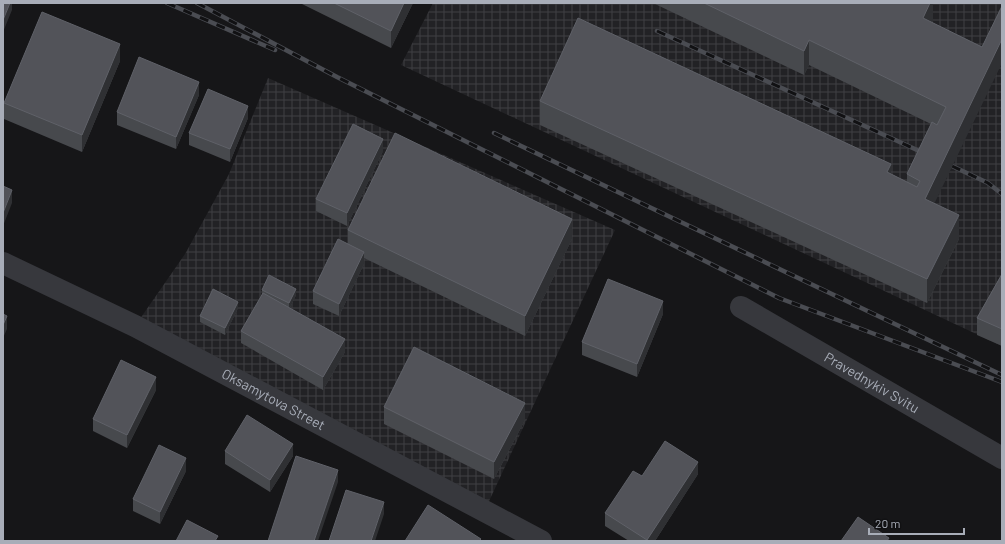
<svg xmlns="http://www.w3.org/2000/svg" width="1005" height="544" font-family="Barlow,sans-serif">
  <defs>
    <pattern id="industrial-grid" width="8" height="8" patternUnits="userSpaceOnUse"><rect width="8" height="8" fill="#222225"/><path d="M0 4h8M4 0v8" fill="none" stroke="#3f3f43"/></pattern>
  </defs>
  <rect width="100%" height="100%" fill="#161618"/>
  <path fill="url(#industrial-grid)" d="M433 3H1002V346L401 65Z
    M268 78 615 230 484 512 135 326 185 254 229 174Z"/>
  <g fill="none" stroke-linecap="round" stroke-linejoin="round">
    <g stroke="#37383d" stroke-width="22">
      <path id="s1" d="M3 263 135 326 541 541"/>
      <path id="s2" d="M741 307 1002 458"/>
    </g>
    <defs>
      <path id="rail" d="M167 3 275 50
        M197 3 337 77 779 298 1002 382
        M657 31 928 155
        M494 133 1002 375
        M952 166 988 183 1002 194"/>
    </defs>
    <use href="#rail" stroke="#4a4c52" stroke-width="4.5"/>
    <use href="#rail" stroke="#111113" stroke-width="3" stroke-dasharray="9" stroke-linecap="butt"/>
  </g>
  <path fill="#47494d" d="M300 3H413L391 48Z
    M653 3H933V23L982 47 934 203 959 239 927 303 540 125V101L891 174 907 182V174L931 124 809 65 804 75Z
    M120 61 82 152 4 119V103Z
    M199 95 176 149 117 125V112Z
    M248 118 230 162 189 145V133Z
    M383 151 347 226 316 211V199Z
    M348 230 572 239 525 336 364 258V264L339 316 313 304V291L348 244Z
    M1002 274V346L977 335V318Z
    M262 290 296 295 290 308 345 352 323 390 241 343V331L262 295Z
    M238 308 225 335 200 322V316Z
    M663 314 637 377 582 355V342Z
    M156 390 127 448 93 431V419Z
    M384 407 525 420 494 479 384 424Z
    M225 451 293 456 270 492 225 464Z
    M186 471 160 524 133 511V499Z
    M698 474 655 541H629L605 526V513L642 476Z"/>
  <path fill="#2f3033" d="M10 3H12V10L3 32V20Z
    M404 3H413L391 48V31Z
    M930 3H933V21L923 43V18Z
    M1002 39V63L925 223V199Z
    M809 40V65L804 75V51Z
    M120 44V61L82 152V135Z
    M199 82V95L176 149V137Z
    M248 106V118L230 162V149Z
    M383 139V151L347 226V213Z
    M891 164V188L887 172Z
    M12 190V203L3 226V213Z
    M959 215V239L927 303V279Z
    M572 219V239L525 336V316Z
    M364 252V264L339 316V304Z
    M296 289V295L289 310V303Z
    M663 301V314L637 377V364Z
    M238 302V308L225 335V328Z
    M7 316V329L3 338V325Z
    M345 339V352L323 390V377Z
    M156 377V390L127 448V435Z
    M525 403V420L494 479V462Z
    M293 444V456L270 492V480Z
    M186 458V471L160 524V512Z
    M698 462V474L655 541H647V540Z
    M338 470V482L318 541H314Z
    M384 502V514L375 541H371Z"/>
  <path fill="#525359" stroke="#5f6168" d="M3 3H10L3 20Z
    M334 3H404L391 31Z
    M704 3H930L923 18 982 47 1002 6V39L925 199 959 215 927 279 540 101 578 18 891 164 887 172 917 187 920 181 907 174 932 122 937 125 946 107 809 40 804 51Z
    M42 12 120 44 82 135 4 103Z
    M139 57 199 82 176 137 117 112Z
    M208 89 248 106 230 149 189 133Z
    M353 124 383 139 347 213 316 199Z
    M395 133 572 219 525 316 348 230Z
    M3 186 12 190 3 213Z
    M338 239 364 252 339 304 313 291Z
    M1002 274V329L977 318Z
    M269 275 296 289 289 303 262 290Z
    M608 279 663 301 637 364 582 342Z
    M213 289 238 302 225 328 200 316Z
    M263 293 345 339 323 377 241 331Z
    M3 314 7 316 3 325Z
    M414 347 525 403 494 462 384 407Z
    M121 360 156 377 127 435 93 419Z
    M247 415 293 444 270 480 225 451Z
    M665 441 698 462 647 540 605 513 633 471 642 476Z
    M159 445 186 458 160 512 133 499Z
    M296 456 338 470 314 541H268Z
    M346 490 384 502 371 541H329Z
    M428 505 481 539 479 541H405Z
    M858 517 889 538 887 541H841Z
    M187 520 218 536 215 541H176Z"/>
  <g text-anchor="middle" stroke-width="3.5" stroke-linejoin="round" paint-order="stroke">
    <g font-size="14" fill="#a8adb8" stroke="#111113">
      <text dy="5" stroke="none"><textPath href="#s2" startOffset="151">Pravednykiv Svitu</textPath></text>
      <text dy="5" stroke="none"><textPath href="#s1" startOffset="303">Oksamytova Street</textPath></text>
    </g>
  </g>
  <rect width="1005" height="544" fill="none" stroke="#a8adb8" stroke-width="8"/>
  <path d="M869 528v6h95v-6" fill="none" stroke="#a8adb8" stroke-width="2"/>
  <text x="875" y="528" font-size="12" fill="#a8adb8" stroke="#111113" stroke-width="3" paint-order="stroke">20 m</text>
</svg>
